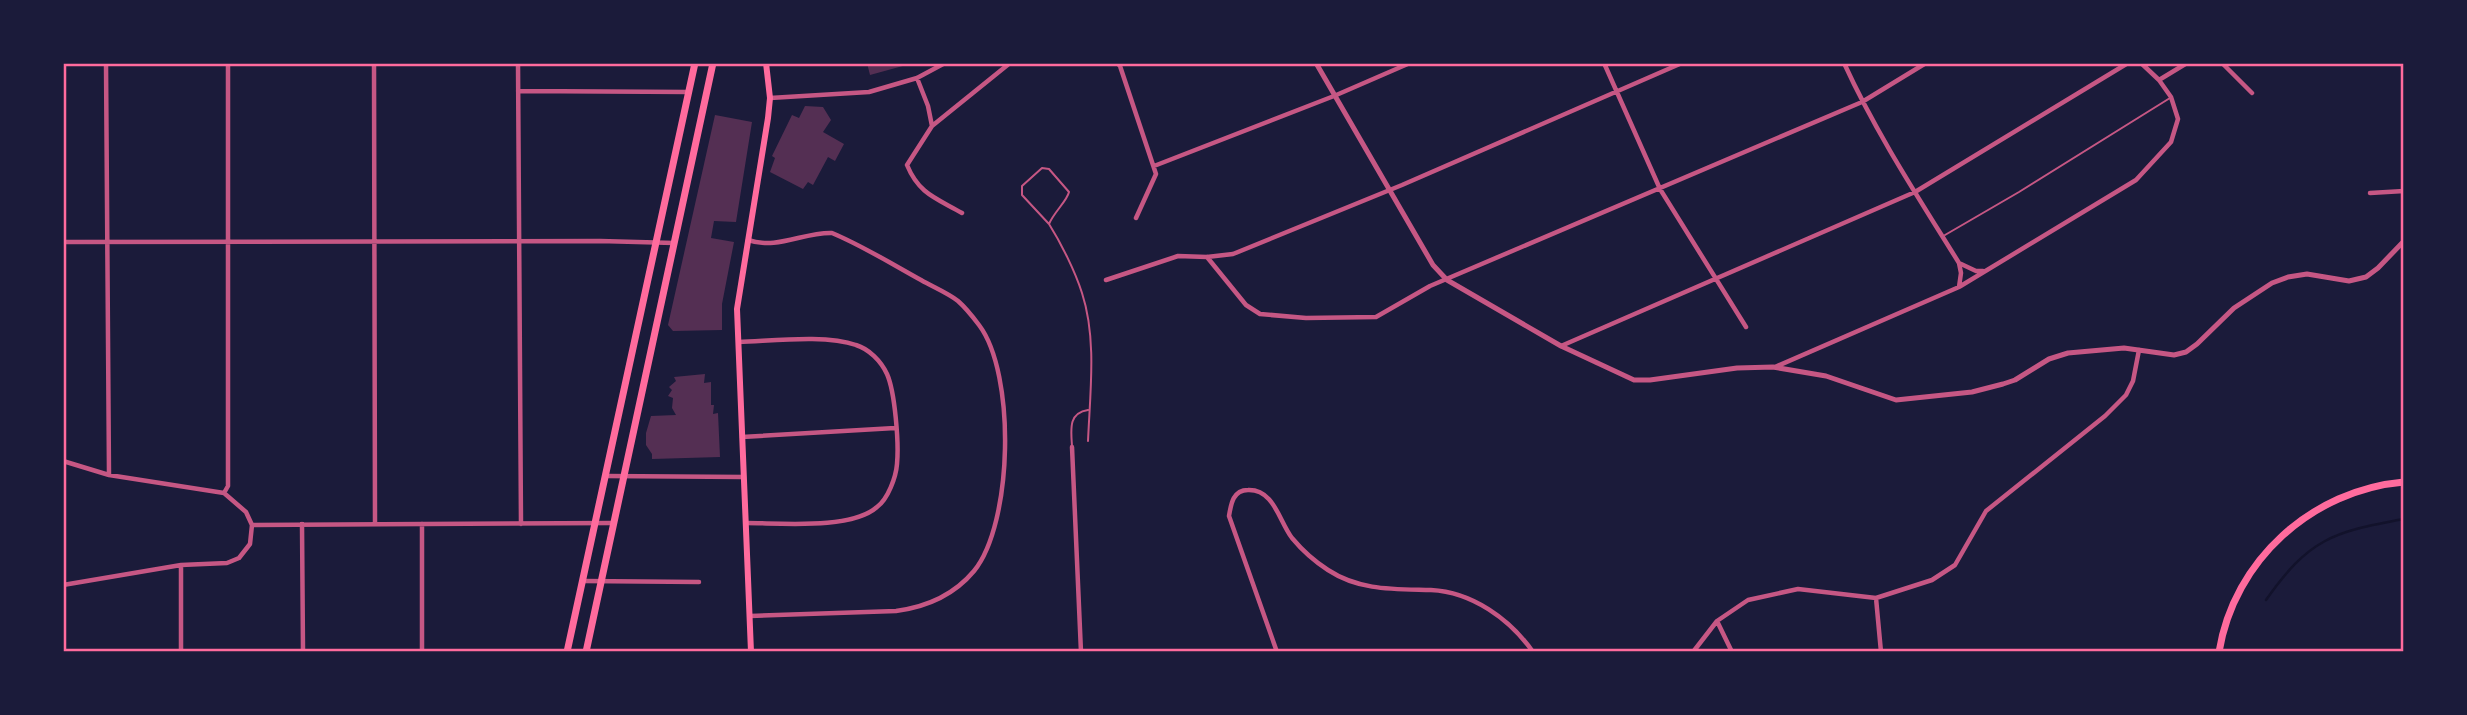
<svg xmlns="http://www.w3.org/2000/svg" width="2467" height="715" font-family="Inter,sans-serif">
  <rect width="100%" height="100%" fill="#1b1b3a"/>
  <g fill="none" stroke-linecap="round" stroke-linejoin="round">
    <path stroke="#12122b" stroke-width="2.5" d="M2266 600C2309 539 2332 532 2404 519"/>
  </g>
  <path fill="#542f53" d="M867 63H910V64L870 75Z
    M805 106 823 107 831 120 823 132 844 144 835 161 828 157 813 185 808 182 803 189 770 172 775 158 772 156 792 115 799 118Z
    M715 115 752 122 736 222 714 221 711 238 734 242 722 304V330L673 331 668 325Z
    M705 374 704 383 711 382V405H714L713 414 718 413 720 457 652 459V454L646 445V433L651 416 676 415 672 408 673 398 668 396 672 390 669 387 676 381 674 377Z"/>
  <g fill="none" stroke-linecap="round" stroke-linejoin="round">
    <path stroke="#c65784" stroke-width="2" d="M1049 224 1022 195V186L1042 168 1049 169 1069 192C1067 201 1054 212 1049 224 1061 243 1075 271 1082 293 1097 339 1090 393 1088 441
      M1945 235 2019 192 2170 98
      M1072 446C1071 430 1068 413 1088 410"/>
    <path stroke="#c65784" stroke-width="4.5" d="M106 63 109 475
      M374 63 375 524
      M518 63 521 524
      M1117 63 1120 66 1156 174 1136 218
      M1604 63 1660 189 1746 327
      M1844 63C1876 133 1918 197 1959 263L1961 273 1959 287
      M2222 63 2252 93
      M917 78 928 106 932 126 907 165C919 194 936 198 962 213
      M2159 80 2187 63
      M518 91 689 92
      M770 98 869 92 917 78 945 63
      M932 126 1010 63
      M1154 166 1334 96 1410 63
      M2370 193 2404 191
      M748 240C778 250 803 232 832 233 863 246 892 264 921 280 933 287 948 293 958 301 966 308 973 317 979 325 1016 374 1013 523 974 571 954 595 926 607 896 611L750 616
      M63 242 600 241 674 243
      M1207 257 1246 305 1260 314 1306 318 1376 317 1430 286 1862 102 1926 63
      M1959 263 1976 271H1983
      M1106 280 1178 256 1207 257 1233 254 1402 185 1682 63
      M739 342C771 341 826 334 856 345 869 349 881 361 887 374 895 392 899 443 897 464 896 477 888 499 877 507 851 530 780 523 746 523
      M1561 346 1915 192 2128 63
      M1775 367 1959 287 2136 180 2171 142 2178 119 2171 97 2159 80 2141 63
      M742 437 895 428
      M1072 447 1081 652
      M63 461 109 475 224 493 246 512 252 525
      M606 476 744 477
      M224 493 228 486V63
      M302 524 303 652
      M422 524V652
      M252 525 614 523
      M583 581 699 582
      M63 585 181 565 227 563 239 558 250 544 252 525
      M1876 598 1881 652
      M1717 621 1732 652
      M181 652V565
      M1277 652 1229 516C1231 504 1233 490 1248 490 1274 489 1279 521 1292 538 1302 550 1314 561 1328 570 1360 591 1395 589 1431 590 1472 592 1510 619 1533 652
      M1693 652 1717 621 1748 600 1798 589 1876 598 1932 580 1955 565 1986 511 2105 416 2126 395 2133 381 2139 350"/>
    <path stroke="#c65784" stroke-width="5" d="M1316 63 1433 265 1447 280 1561 346 1634 380H1650L1737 368 1773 367 1826 376 1896 400 1972 392 2003 384 2015 380 2049 359 2068 353 2124 348 2174 355 2186 352 2197 344 2234 308 2272 283 2288 277 2307 274 2349 281 2366 277 2378 268 2404 241"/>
    <path stroke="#ff6b9d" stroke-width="6" d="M751 652 737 309 768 118 770 98 766 63"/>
    <path stroke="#ff6b9d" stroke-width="7" d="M567 652 695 63
      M586 652 713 63
      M2219 652C2234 560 2312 490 2404 482"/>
  </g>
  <rect width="2467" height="715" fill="none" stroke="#1b1b3a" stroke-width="130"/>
  <rect x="65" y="65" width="2337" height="585" fill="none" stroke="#ff6b9d" stroke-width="2.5"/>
</svg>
